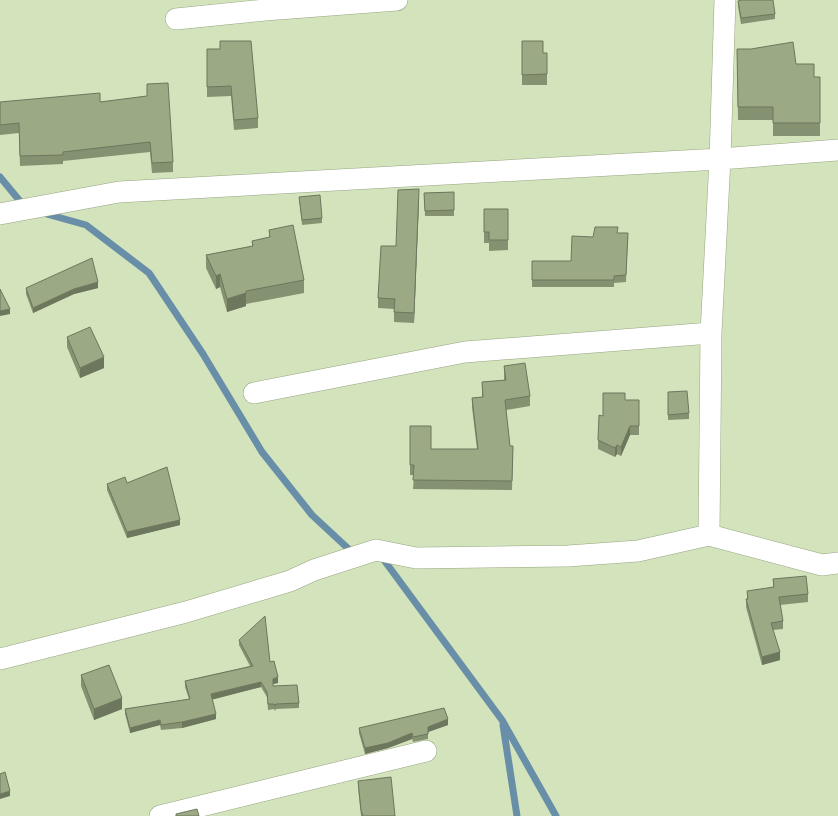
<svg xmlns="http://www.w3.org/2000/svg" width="838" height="816" font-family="Roboto,sans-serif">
  <rect width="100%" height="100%" fill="#d3e3bc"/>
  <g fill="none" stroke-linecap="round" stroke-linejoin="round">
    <path stroke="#698ea8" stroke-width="7" d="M0 177 24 206
      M43 213 86 225 149 273 203 354 262 452 312 515 354 554
      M381 556 502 720 556 816
      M503 725 517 816"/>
    <defs>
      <path id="street" d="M176 19 265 10 397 0
        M0 214 119 192 720 159 838 150
        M254 393 465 352 711 333
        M709 535 711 333 720 159 725 0
        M0 659 186 612 290 581 314 570 376 550 416 558 568 556 638 551 709 535 822 565 838 563
        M160 816 426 751"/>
    </defs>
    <use href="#street" stroke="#96a580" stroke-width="22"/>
    <use href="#street" stroke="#fff" stroke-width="21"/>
  </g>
  <path fill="#859272" d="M738 1 775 14V19L741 24 738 6Z
    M522 41 543 53H547V85H522Z
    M207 49 258 118V128L234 130 231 96 207 97Z
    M737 49H751L796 64 814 77H820V136H773V120H738Z
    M147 84 173 162V172L152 173 150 152 63 161V164L20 166 19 133 0 135V102H100L147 96Z
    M454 192V216H425L424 193Z
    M299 197 322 218V223L302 225Z
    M419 199 414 323 394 322V309L378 308V298L396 246Z
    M484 209H508V250L489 251V243H484Z
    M269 230 304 280V293L246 304V306L227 312 220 287 216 289 206 268V255L252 246V241L269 237Z
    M618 233H628L626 282 614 283V287H532V261H571L593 237Z
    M26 288H98L74 294 33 313 26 294Z
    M67 337 104 368 80 378 67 347Z
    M504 366 530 396V406L506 410 510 446H513L512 490 413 489 414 475H410V426L431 449H477L472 407V398L482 397V382L504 380Z
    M668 392 689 413V419L668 420Z
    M625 400H639V435H630L621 456 617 454 615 457 598 449V440Z
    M127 483 180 525 127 538 107 490V484Z
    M773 579 808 594V602L780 605 783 621V629L773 630 780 660 762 665 746 607V599H747V591L773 587Z
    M239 640 270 662 278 683 273 684V686L299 703V708L276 709 275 711 274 709 268 710 267 697 261 687 212 699 216 719 182 728 161 730 160 725 130 733 125 714V709L189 699 185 687V681L250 666 239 645Z
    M81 675 122 709 94 720 81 686Z
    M448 725 428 732V739L413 742 412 739 388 748 365 754 359 733V728Z
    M358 781 395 816H361L358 787Z"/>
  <path fill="#6c775d" d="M419 189V199L414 323V313Z
    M220 274V287L216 289V276Z
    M98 282V288L74 294 33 313V308L74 289Z
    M246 293V306L227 312V299Z
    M10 309V314L0 316V311Z
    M104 357V368L80 378V368Z
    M630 426V435L621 456V447Z
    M617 445V454L615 457V448Z
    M180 520V525L127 538V532Z
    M780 652V660L762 665V657Z
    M278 677V683L273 684V679Z
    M261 682V687L211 700V694Z
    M122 698V709L94 720V709Z
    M216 714V719L182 728V722Z
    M448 719V725L428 732V727Z
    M160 720V725L130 733V728Z
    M412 733V739L388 748 365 754V748Z
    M10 791V796L0 799V794Z"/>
  <path fill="#9baa85" stroke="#6c775d" d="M742 0H773L775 14 741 18 738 1Z
    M220 41H251L258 118 234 120 231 86 207 87V49H220Z
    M522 41H543V53H547V74L522 75Z
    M793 42 796 64H814V77H820V123H773V107H738L737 49H751Z
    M168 83 173 162 152 163 150 142 63 152V155L20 156 19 123 0 125V102L100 93V102L147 96V84Z
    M419 189 414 313 394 312 395 299 378 298 381 246H396L398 190Z
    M454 192V210L425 211 424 193Z
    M320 195 322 218 302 220 299 197Z
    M484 209H508V240H489V232H484Z
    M293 225 304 280 246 291V293L227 299 220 274 216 276 206 255 253 246 252 241 270 237 269 230Z
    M595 227H618L617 233H628L626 275 614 276V280H532V261H571L572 236 593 237Z
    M92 258 98 282 74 289 33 308 26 288Z
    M0 289 10 309 0 311Z
    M90 327 104 357 80 368 67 337Z
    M525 363 530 396 505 400 510 446H513L512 481 413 480 414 465H410V426H431V449H478L472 398 483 397 482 382 506 380 504 366Z
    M687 391 689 413 668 415V392Z
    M603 393H625V400H639V426H630L621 447 617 445 615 448 598 440 599 415 603 416Z
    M167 467 180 520 127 532 107 484 125 477 127 483Z
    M806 576 808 594 779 597 783 621 771 623 780 652 762 657 746 599H748L747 591 774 587 773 579Z
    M265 616 270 662 274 661 278 677 273 679V686L297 685 299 703 276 704 275 706 274 704H268L267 692 261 682 211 694 216 714 182 722 161 725 160 720 130 728 125 709 190 699 185 681 253 666 239 640Z
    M109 665 122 698 94 709 81 675Z
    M444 708 448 719 428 727V734L413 737 412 733 388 743 365 748 359 728Z
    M5 772 10 791 0 794V774Z
    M391 777 395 816H363L361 810 358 781Z
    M197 809 199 816H176V814Z"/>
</svg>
